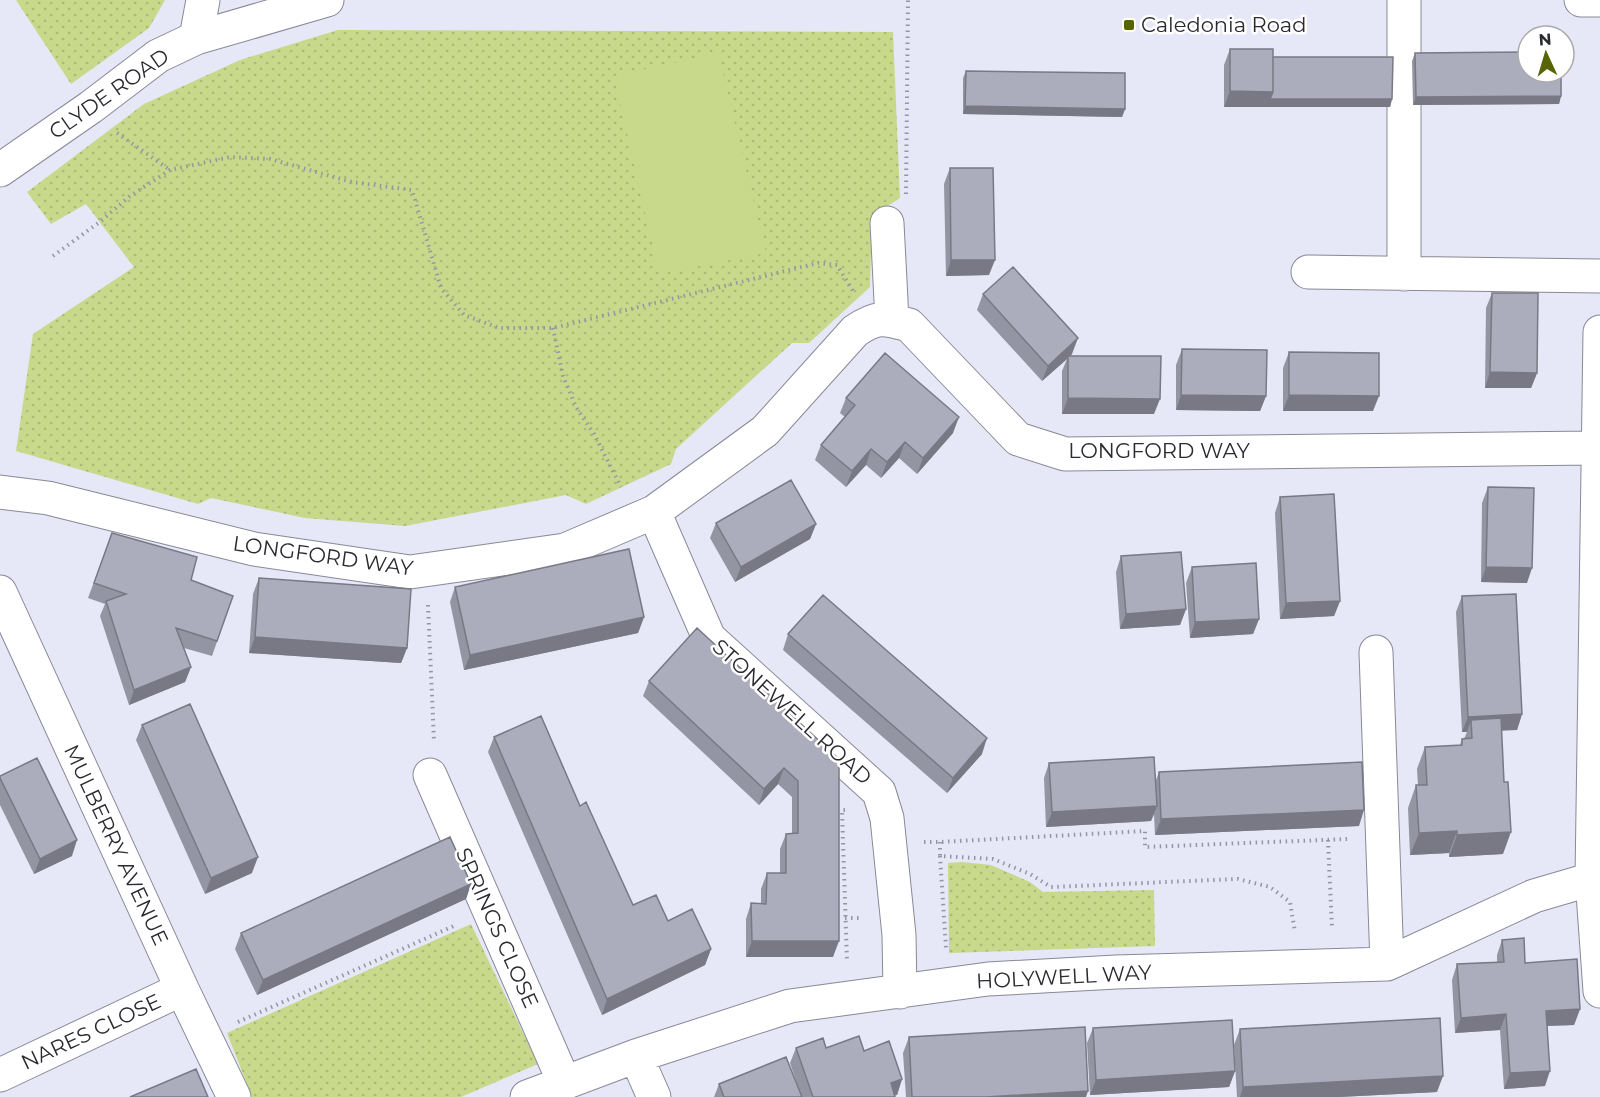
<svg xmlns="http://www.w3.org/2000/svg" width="1600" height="1097" font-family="Montserrat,sans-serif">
  <defs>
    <pattern id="green-dots" width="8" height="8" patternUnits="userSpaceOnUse" patternTransform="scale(1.5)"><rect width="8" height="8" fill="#c8d98b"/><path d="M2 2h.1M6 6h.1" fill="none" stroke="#acba78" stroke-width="1.8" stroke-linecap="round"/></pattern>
  </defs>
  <rect width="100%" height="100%" fill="#e6e7f7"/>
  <path fill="url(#green-dots)" d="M16 0H165L149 28 71 84Z
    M338 30 893 32 900 198 872 216 870 287 809 343H792L676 449 671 464 586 504 566 495 405 526 305 518 211 498 198 504 16 451 33 334 134 267 86 204 51 224 27 192 144 104 240 60Z
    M962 862 991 865 1030 882 1043 892 1154 890 1155 946 949 953 948 863Z
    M471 924 538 1064 461 1097H252L227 1033Z"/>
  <path fill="#c8d98b" d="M718 53 766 253 659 274 614 76Z"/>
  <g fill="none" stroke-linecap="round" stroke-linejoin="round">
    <defs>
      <path id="minor" d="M1581 0H1600
        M196 38 203 0
        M0 170 91 107 158 56 196 38 327 0
        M887 223 892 320
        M1308 272 1600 276
        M1404 274V0
        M1600 332 1592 879 1600 991
        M0 492 48 498 254 549 410 572 565 550 654 512 765 431 855 331C877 316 883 318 909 325L1018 439 1065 454 1597 448
        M654 512 709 638 879 792 887 818 899 935 900 992
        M0 592 182 989 234 1097
        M1376 652 1387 964
        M430 775 564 1082
        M636 1056 654 1097
        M0 1075 182 989
        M527 1097 636 1056 790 1006 988 979 1116 972 1387 964 1534 896 1592 879H1600"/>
    </defs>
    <use href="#minor" stroke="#888997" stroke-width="35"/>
    <path stroke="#9696a2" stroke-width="4" stroke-dasharray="1.5 4.5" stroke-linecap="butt" d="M117 133 170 170
      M906 194 908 0
      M53 256 101 221 130 196 170 170 230 157 270 159 352 182 412 190 441 288 464 315 499 328H553L818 263 837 265 853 291
      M553 328 563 376 576 407 594 434 621 487
      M428 605 434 741
      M845 810H842L847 962
      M1328 840 1332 929
      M924 842H940L1145 831V847L1347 839
      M940 842V856L993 859 1030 874 1051 887 1238 879 1270 887 1290 902 1295 932
      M940 856 946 948
      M845 918H863
      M238 1022 456 925"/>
    <use href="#minor" stroke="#fff" stroke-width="33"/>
  </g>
  <path fill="#9495a2" d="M1230 49 1273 57 1392 99 1390 107H1224V65Z
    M1415 53 1561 96 1559 104 1413 105 1412 61Z
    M966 71 1125 109 1122 117 963 114V78Z
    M950 168 989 275 946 276 944 184Z
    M1492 293 1537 373 1531 388H1485L1486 308Z
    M983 294 1072 354 1070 356 1154 414H1062V371L1067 359 1042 381 977 310Z
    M1182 349 1266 396 1260 411 1176 410V365Z
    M1289 352 1373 411H1283V368Z
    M846 398 953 433 917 474 899 458 881 478 866 465 846 487 815 460 821 445 845 417 840 413Z
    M1488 487 1527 583 1481 582 1482 503Z
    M1280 497 1340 601 1334 616 1280 619 1275 513Z
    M716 523 816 524 810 539 735 582 710 538Z
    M112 533 191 580 233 596 212 656 184 648 191 667 185 682 129 705 100 616 105 604 88 598Z
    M1121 556 1186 609 1180 625 1120 629 1116 572Z
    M1192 567 1259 619 1253 634 1190 638 1186 583Z
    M259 578 407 648 401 663 249 653 253 594Z
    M455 587 644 617 638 633 464 670 450 602Z
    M1462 596 1522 714 1517 730H1501L1503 854 1449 857V853L1410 855 1408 808 1416 785H1418L1417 769 1425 747 1460 745 1462 739H1464L1467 732H1462L1456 612Z
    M788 634 982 754 947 793 783 650Z
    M649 681 839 759 833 957H746V919L751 903 761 904V889L767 873H780V849L786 834H792V797L778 784 759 805 643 696Z
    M142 725 252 873 205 894 136 740Z
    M494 737 580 806 633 905 668 921 711 949 705 965 602 1015 488 752Z
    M1049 763 1156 780 1159 772 1359 826 1155 835 1154 814 1151 821 1046 827 1044 778Z
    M0 776 72 856 34 874 0 805Z
    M471 884 466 899 257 995 235 949 241 933Z
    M1502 940 1525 963 1580 1009 1574 1025 1547 1026 1545 1086 1504 1089 1500 1030 1455 1033 1452 980 1457 964 1497 962V955Z
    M1093 1028 1235 1071 1229 1087 1090 1095 1087 1043Z
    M1240 1029 1437 1092 1339 1097H1237L1234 1045Z
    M909 1037 1086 1097H906L903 1053Z
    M796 1048H826L864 1051 902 1079 897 1095H895V1097H714L719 1084 800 1092 790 1063Z"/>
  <path fill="#787984" d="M1230 91 1273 92 1392 99 1390 107H1224Z
    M1561 96 1559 104 1413 105 1416 97Z
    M965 106 1125 109 1122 117 963 114Z
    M951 260H995L989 275 946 276Z
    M1078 338 1072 354 1068 358V356L1067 359 1042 381 1048 366Z
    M1490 372 1537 373 1531 388H1485Z
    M1181 395 1266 396 1260 411 1176 410Z
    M1289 395 1379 396 1373 411H1283Z
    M1068 398 1160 399 1154 414H1062Z
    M959 417 953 433 917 474 923 458Z
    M905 442 899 458 881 478 887 462Z
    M871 449 866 465 846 487 852 471Z
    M816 524 810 539 735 582 741 567Z
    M1486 567 1532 568 1527 583 1481 582Z
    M1340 601 1334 616 1280 619 1286 603Z
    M1186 609 1180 625 1120 629 1126 614Z
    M644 617 638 633 464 670 470 655Z
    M1259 619 1253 634 1190 638 1195 622Z
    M255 637 407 648 401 663 249 653Z
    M191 667 185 682 129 705 134 690Z
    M1522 714 1517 730 1472 732 1471 720 1467 732H1462L1468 717Z
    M987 738 982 754 947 793 953 778Z
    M784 768 778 784 759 805 764 789Z
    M1157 806 1151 821 1046 827 1052 812Z
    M1364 810 1359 826 1155 835 1161 819Z
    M1457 831 1449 853 1410 855 1419 833Z
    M1511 832 1503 854 1449 857 1457 835Z
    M77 840 72 856 34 874 40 859Z
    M258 857 252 873 205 894 211 878Z
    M471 884 466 899 257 995 263 980Z
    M752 941H839L833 957H746Z
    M711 949 705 965 602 1015 607 999Z
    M1580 1009 1574 1025 1540 1026 1546 1011Z
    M1506 1014 1500 1030 1455 1033 1461 1018Z
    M1235 1071 1229 1087 1090 1095 1096 1080Z
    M1550 1071 1545 1086 1504 1089 1510 1073Z
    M1443 1076 1437 1092 1339 1097H1240L1243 1087Z
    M902 1079 897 1095 890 1097 891 1083Z
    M1088 1091 1086 1097H986Z"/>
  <path fill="#acadbc" stroke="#787984" stroke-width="1.5" d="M1230 49H1273V92L1230 91Z
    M1528 52V72H1561V96L1416 97 1415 53Z
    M1273 57H1393L1392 99H1270L1273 92Z
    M966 71 1125 73V109L965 106Z
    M950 168H993L995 260H951Z
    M1013 267 1078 338 1048 366 983 294Z
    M1492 293H1538L1537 373 1490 372Z
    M1182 349 1267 350 1266 396 1181 395Z
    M1289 352 1379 353V396L1289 395Z
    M885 353 959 417 923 458 905 442 887 462 871 449 852 471 821 445 855 405 846 398Z
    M1068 356H1161L1160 399 1068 398Z
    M791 480 816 524 741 567 716 523Z
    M1488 487 1534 488 1532 568 1486 567Z
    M1334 494 1340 601 1286 603 1280 497Z
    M112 533 197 557 191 580 233 596 217 641 176 628 191 667 134 690 106 601 126 594 94 583Z
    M629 549 644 617 470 655 455 587Z
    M1181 552 1186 609 1126 614 1121 556Z
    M1256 563 1259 619 1195 622 1192 567Z
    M259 578 411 589 407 648 255 637Z
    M1516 594 1522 714 1468 717 1462 596Z
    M823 595 987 738 953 778 788 634Z
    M697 628 839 759V941H752L751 903 766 904 767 873H786V834L798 833V781L784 768 764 789 649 681Z
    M190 704 258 857 211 878 142 725Z
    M541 716 580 806 586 802 633 905 656 895 668 921 692 909 711 949 607 999 494 737Z
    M1501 718 1504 782H1508L1511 832 1457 835V831L1419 833 1416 785H1427L1425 747 1462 745V739L1472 738 1471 720Z
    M1154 757 1157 806 1052 812 1049 763Z
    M37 758 77 840 40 859 0 778V776Z
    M1362 762 1364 810 1161 819 1159 772Z
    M450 837 471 884 263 980 241 933Z
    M1524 938 1525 963 1577 959 1580 1009 1546 1011 1550 1071 1510 1073 1506 1014 1461 1018 1457 964 1504 962 1502 940Z
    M1440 1018 1443 1076 1243 1087 1240 1029Z
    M1232 1020 1235 1071 1096 1080 1093 1028Z
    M1085 1027 1088 1091 986 1097H912L909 1037Z
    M859 1036 864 1051 889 1041 902 1079 891 1083 895 1097H813L796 1048 823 1038 826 1048Z
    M786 1057 802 1097H724L719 1084Z
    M196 1069 208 1097H130Z"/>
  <rect fill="#576407" stroke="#fff" stroke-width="2" x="1123" y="19" width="12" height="12" rx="3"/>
  <g text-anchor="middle" stroke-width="5" stroke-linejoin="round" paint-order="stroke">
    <g font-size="21" fill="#2a2a30" stroke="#fff" text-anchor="start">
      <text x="1141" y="32">Caledonia Road</text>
    </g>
    <g font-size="21" fill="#2a2a30" stroke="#fff">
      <text transform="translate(109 94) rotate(-35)" y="7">CLYDE ROAD</text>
      <text x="1159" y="458">LONGFORD WAY</text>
      <text transform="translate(323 556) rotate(8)" y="7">LONGFORD WAY</text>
      <text transform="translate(792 712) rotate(42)" y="7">STONEWELL ROAD</text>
      <text transform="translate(116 845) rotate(65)" y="7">MULBERRY AVENUE</text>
      <text transform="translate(497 928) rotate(66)" y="7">SPRINGS CLOSE</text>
      <text transform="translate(1064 977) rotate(-3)" y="7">HOLYWELL WAY</text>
      <text transform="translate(91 1032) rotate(-25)" y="7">NARES CLOSE</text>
    </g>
  </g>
  <g transform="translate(1546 54) rotate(356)"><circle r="28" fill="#ffffff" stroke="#aaaaac" stroke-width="1.5"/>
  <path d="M0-4.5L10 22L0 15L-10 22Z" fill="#576407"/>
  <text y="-9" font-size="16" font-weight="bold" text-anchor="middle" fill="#2a2a30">N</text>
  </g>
</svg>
